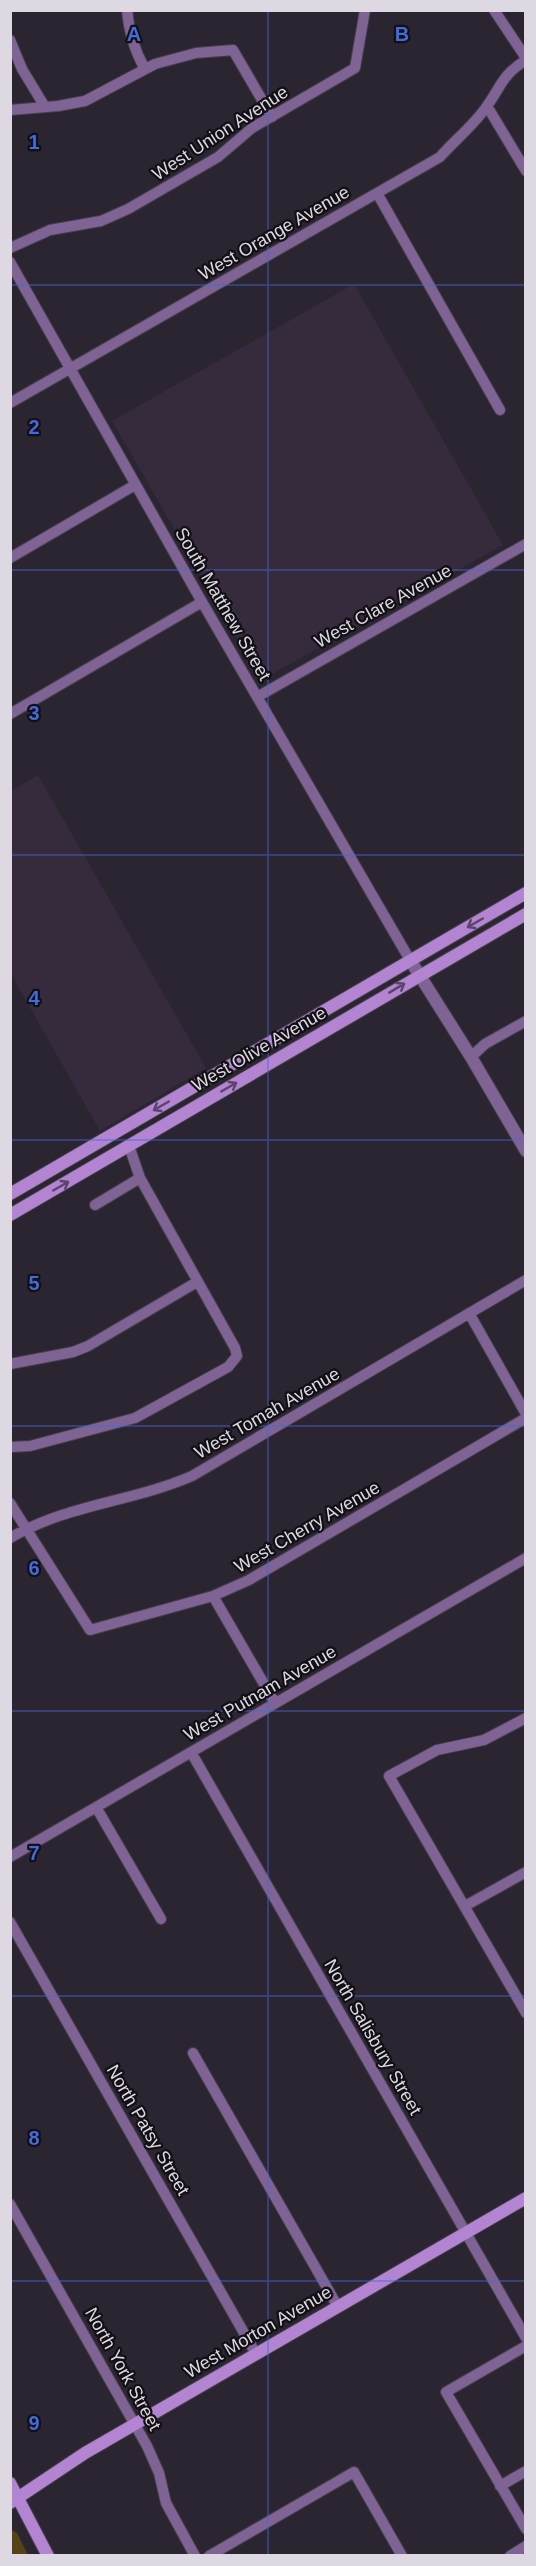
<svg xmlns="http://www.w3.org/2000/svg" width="536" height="2566" font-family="Arial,sans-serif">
  <rect width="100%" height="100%" fill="#2b2431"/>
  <path fill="#352b3d" d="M354 284 503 545 265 678 259 676 112 421Z
    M38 775 206 1068 100 1131 11 974V791Z"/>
  <path fill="#554315" d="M10 2529 17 2533 28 2555H11Z"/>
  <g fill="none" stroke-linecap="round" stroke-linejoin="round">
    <defs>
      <path id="minor" d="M127 10C129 33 134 50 145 69
        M494 10 526 58
        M10 40 22 69 45 107
        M487 106 526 171
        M10 110 58 106 85 101 155 64 196 53 233 50 272 117
        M377 193 500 410
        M10 248 50 230 101 221 128 209 218 157 252 128 355 68 365 10
        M10 262 202 602 410 960
        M10 403 440 157C455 140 475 124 487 106 502 85 502 75 526 60
        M10 558 135 485
        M257 697 526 544
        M10 714 202 602
        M471 1057 485 1044 526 1021
        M95 1205 140 1178
        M469 1313 526 1414
        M10 1364 73 1352 88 1346 197 1282
        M10 1447 30 1446 135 1418 228 1367 237 1356 235 1348 140 1178 129 1146
        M10 1503 90 1630 213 1596 249 1580 526 1418
        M10 1538C68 1504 132 1502 192 1476L526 1280
        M213 1596 275 1703
        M526 1718 484 1740 437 1750 389 1776 526 2013
        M191 1752 526 2338
        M96 1807 161 1919
        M10 1857 526 1558
        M465 1906 526 1872
        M10 1922 256 2354
        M193 2053 338 2307
        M10 2204 147 2446 159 2473 166 2503 195 2556
        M526 2346 446 2392 526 2529
        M500 2486 526 2471
        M209 2556 354 2472 402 2556
        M510 2556 526 2546"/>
      <path id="tertiary" d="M410 960 471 1057 526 1151"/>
      <path id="secondary" d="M10 1194 526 893
        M10 1215 526 914
        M10 2483 48 2556
        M10 2503 85 2453 526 2198"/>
    </defs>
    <use href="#minor" stroke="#47414d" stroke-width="12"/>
    <use href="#tertiary" stroke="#47414d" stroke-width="14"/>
    <use href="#secondary" stroke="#47414d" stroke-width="14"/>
    <use href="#minor" stroke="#7f6394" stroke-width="10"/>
    <use href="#tertiary" stroke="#7f6394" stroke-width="12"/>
    <use href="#secondary" stroke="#b284d2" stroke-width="12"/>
  </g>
  <defs><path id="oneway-shaft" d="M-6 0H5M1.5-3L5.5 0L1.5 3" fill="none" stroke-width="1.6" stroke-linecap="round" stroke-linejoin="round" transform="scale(1.5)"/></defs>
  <g stroke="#5a446a">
    <use href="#oneway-shaft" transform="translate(475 923) rotate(150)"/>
    <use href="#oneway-shaft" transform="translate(397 988) rotate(-31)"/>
    <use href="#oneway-shaft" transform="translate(229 1087) rotate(-30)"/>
    <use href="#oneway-shaft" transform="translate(161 1106) rotate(150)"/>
    <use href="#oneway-shaft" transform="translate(61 1186) rotate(-30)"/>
  </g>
  <path fill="none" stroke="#436ada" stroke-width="1.5" stroke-opacity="0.55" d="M268 10V2556M10 285H526M10 570H526M10 855H526M10 1140H526M10 1426H526M10 1711H526M10 1996H526M10 2281H526"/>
  <g text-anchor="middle" stroke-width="4.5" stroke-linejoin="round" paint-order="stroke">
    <g font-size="18" fill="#ddd8e1" stroke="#120f15">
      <text transform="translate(220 133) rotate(-33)" y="6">West Union Avenue</text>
      <text transform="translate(274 233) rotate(-30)" y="6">West Orange Avenue</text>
      <text transform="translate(223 604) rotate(60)" y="6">South Matthew Street</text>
      <text transform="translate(383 606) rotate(-29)" y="6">West Clare Avenue</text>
      <text transform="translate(259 1049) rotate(-30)" y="6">West Olive Avenue</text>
      <text transform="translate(267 1413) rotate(-30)" y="6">West Tomah Avenue</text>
      <text transform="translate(307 1527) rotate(-30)" y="6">West Cherry Avenue</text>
      <text transform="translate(260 1693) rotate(-30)" y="6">West Putnam Avenue</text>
      <text transform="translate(373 2037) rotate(60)" y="6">North Salisbury Street</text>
      <text transform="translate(148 2130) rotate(60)" y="6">North Patsy Street</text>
      <text transform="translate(258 2332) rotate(-30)" y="6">West Morton Avenue</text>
      <text transform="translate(123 2369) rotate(61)" y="6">North York Street</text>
    </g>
  </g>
  <g font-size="20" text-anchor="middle" font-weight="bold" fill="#436ada" stroke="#120f15" stroke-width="4.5" stroke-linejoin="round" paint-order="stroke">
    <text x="134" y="41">A</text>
    <text x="402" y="41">B</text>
    <text x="34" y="149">1</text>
    <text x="34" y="434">2</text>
    <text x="34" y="720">3</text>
    <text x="34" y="1005">4</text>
    <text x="34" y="1290">5</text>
    <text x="34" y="1575">6</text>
    <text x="34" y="1860">7</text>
    <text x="34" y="2145">8</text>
    <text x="34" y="2430">9</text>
  </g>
  <rect width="536" height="2566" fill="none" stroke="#ddd8e1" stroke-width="24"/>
</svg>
